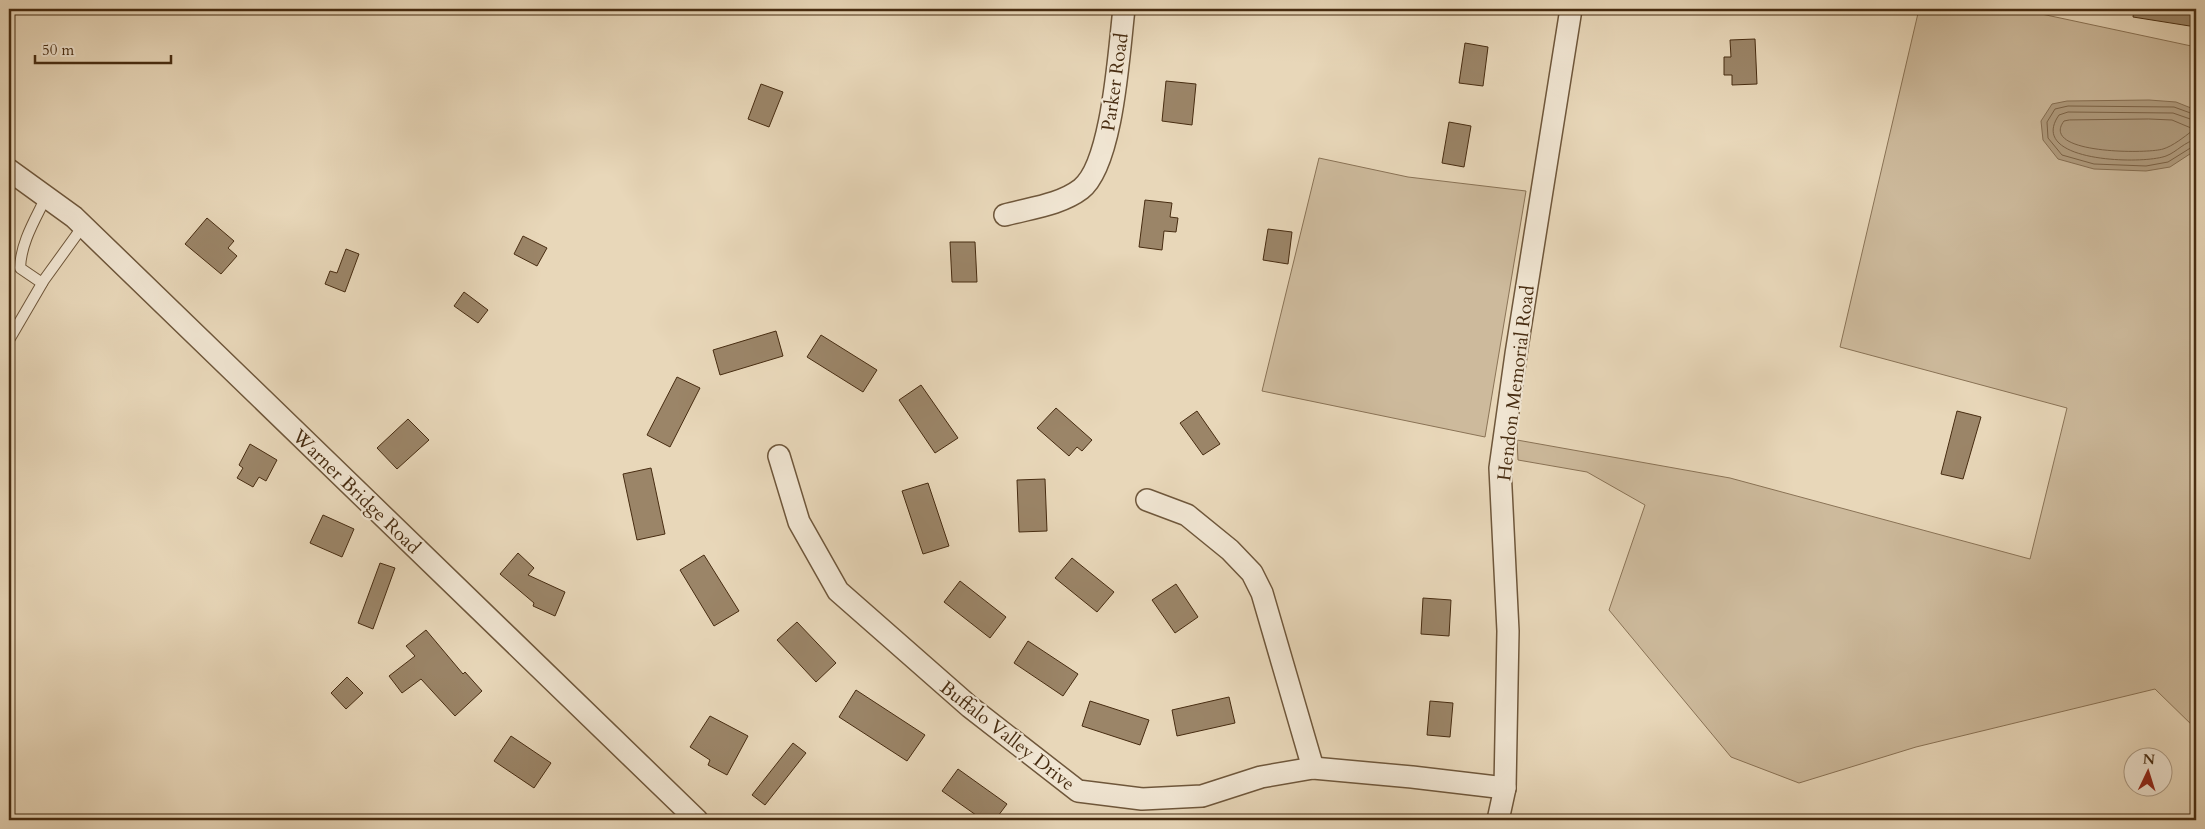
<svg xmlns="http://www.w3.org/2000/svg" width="2205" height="829" font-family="Cardo,serif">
<rect width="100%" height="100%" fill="#e8d7b9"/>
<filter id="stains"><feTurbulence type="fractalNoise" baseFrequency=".004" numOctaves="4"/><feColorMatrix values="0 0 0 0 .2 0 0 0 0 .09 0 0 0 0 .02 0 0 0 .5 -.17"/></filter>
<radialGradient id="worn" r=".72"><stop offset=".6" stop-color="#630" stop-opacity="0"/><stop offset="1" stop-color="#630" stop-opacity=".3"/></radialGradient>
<g fill="#cdba9c" stroke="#8a7356">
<path d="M 1919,9 L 2018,9 L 2196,47 L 2196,729 L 2155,689 L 1916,747 L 1799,783 L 1731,757 L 1609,610 L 1645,505 L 1587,472 L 1518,460 L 1517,440 L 1730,478 L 2030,559 L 2067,408 L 1840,347 Z"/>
<path d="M 1319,158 L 1408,177 L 1526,191 L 1485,437 L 1262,391 Z"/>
</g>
<path fill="#b19d80" stroke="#877054" d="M 2149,100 L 2176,102 L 2196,110 L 2196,150 L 2170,167 L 2146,171 L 2094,169 L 2058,159 L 2043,140 L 2041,121 L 2052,104 L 2067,101 Z"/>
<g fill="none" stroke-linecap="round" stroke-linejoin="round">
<g stroke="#7c6448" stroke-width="1">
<path d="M 2196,115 L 2174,107 L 2068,106 L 2055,109 L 2047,122 L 2048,138 L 2062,155 L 2094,164 L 2146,166 L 2168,162 L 2192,147 L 2196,146"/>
<path d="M 2149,119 L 2172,120 L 2191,128 L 2192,131 C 2184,137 2173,146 2163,149 C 2147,154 2039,154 2064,121 L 2069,120 Z"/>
<path d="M 2196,121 L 2173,113 L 2068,112 L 2059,115 C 2026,162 2142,165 2166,156 C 2177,152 2185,141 2196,140"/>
</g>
</g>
<g fill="#9b8568" stroke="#472c11">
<path d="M 2134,9 L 2196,9 L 2196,27 L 2133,17 Z"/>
<path d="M 1755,39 L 1757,84 L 1732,85 L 1732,75 L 1724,75 L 1724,57 L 1731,57 L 1730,40 Z"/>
<path d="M 1465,43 L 1488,47 L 1483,86 L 1459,83 Z"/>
<path d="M 1166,81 L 1196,84 L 1192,125 L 1162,121 Z"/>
<path d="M 761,84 L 783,92 L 769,127 L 748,119 Z"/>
<path d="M 1449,122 L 1471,126 L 1464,167 L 1442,163 Z"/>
<path d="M 1145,200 L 1172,203 L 1170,217 L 1178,218 L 1176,232 L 1164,231 L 1162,250 L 1139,247 Z"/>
<path d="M 207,218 L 234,241 L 228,248 L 237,256 L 221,274 L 185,244 Z"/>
<path d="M 1268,229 L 1292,232 L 1288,264 L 1263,260 Z"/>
<path d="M 523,236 L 547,248 L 537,266 L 514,254 Z"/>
<path d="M 950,242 L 975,242 L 977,282 L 952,282 Z"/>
<path d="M 346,249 L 359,254 L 345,292 L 325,284 L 330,271 L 337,273 Z"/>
<path d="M 464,292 L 488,310 L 478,323 L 454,306 Z"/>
<path d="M 776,331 L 783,356 L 720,375 L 713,350 Z"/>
<path d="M 821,335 L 877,370 L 863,392 L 807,357 Z"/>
<path d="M 677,377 L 700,388 L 670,447 L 647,435 Z"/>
<path d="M 921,385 L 958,438 L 935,453 L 899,400 Z"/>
<path d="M 1056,408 L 1092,440 L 1082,451 L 1077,447 L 1069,456 L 1037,428 Z"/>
<path d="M 1197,411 L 1220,444 L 1203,455 L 1180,423 Z"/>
<path d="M 1957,411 L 1981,417 L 1963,479 L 1941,474 Z"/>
<path d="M 408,419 L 429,440 L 397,469 L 377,448 Z"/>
<path d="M 250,444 L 277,460 L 266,481 L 259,477 L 253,487 L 237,478 L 243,468 L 239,465 Z"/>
<path d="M 651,468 L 665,534 L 637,540 L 623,474 Z"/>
<path d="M 1045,479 L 1047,531 L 1019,532 L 1017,480 Z"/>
<path d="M 928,483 L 949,546 L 923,554 L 902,491 Z"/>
<path d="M 323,515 L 354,529 L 342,557 L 310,543 Z"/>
<path d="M 518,553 L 534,568 L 528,575 L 565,592 L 555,616 L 533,606 L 534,603 L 500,574 Z"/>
<path d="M 704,555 L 739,611 L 714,626 L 680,570 Z"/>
<path d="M 1072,558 L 1114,592 L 1097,612 L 1055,578 Z"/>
<path d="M 380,563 L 395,568 L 373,629 L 358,623 Z"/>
<path d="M 960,581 L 1006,617 L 990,638 L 944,602 Z"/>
<path d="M 1176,584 L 1198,617 L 1175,633 L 1152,600 Z"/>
<path d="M 1423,598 L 1451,600 L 1449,636 L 1421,634 Z"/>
<path d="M 797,622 L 836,663 L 816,682 L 777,640 Z"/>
<path d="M 426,630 L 463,674 L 465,672 L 482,691 L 455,716 L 421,679 L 402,693 L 389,676 L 415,656 L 406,646 Z"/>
<path d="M 1028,641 L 1078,674 L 1063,696 L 1014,663 Z"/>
<path d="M 347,677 L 363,693 L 346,709 L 331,693 Z"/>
<path d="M 856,690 L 925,735 L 907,761 L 839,717 Z"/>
<path d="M 1229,697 L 1235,723 L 1177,736 L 1172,710 Z"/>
<path d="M 1090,701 L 1149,720 L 1140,745 L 1082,726 Z"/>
<path d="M 1430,701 L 1453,703 L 1450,737 L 1427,735 Z"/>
<path d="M 710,716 L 748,736 L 727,775 L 708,765 L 710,760 L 690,747 Z"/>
<path d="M 511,736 L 551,763 L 534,788 L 494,761 Z"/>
<path d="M 793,743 L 806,753 L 765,805 L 752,795 Z"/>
<path d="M 958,769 L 1007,804 L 995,820 L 983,820 L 942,791 Z"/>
</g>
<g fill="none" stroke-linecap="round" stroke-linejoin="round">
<g stroke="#6f573b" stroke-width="12">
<g id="service">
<path d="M 42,283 L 20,268 C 21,242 35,220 46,197"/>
<path d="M 9,340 L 44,280 L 83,226"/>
</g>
</g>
<g stroke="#6f573b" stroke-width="24">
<g id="minor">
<path d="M 9,170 L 74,217 L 697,820"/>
<path d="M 1005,215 C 1030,208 1060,205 1081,189 C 1113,164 1119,49 1124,9"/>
<path d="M 779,456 L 799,522 L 838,591 L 970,707 L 1078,791 L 1142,799 L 1202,796 L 1261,777 L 1313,768 L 1412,777 L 1505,788"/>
<path d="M 1147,500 L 1187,515 L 1230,550 L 1252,573 L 1262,593 L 1313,768"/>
<path d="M 1498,820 L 1505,788 L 1508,631 L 1500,468 L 1516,354 L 1571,9"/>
</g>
</g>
<use href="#service" stroke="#f0e5d2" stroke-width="10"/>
<use href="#minor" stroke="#f0e5d2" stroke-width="21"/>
</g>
<g text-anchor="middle" stroke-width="4.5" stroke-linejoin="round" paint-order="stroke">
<g font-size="19" fill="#472c11" stroke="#f0e5d2">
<text transform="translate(1114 82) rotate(-82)" y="7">Parker Road</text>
<text transform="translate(1515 383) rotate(-83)" y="7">Hendon Memorial Road</text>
<text transform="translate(357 491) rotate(44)" y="7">Warner Bridge Road</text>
<text transform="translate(1008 735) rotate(38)" y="7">Buffalo Valley Drive</text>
</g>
</g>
<rect width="2205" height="829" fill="none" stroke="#e8d7b9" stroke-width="30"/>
<rect x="10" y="10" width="2185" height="809" fill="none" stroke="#472c11" stroke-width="2.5"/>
<rect x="15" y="15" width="2175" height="799" fill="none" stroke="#472c11"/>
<g transform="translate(2148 772) rotate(4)"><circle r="24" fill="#f0e5d2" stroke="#ac9b85"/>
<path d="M0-4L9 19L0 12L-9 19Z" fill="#8f2418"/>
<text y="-8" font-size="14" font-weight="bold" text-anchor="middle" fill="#472c11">N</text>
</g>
<path d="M35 55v8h136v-8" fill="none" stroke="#472c11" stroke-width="2.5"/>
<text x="42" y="55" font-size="15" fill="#472c11" stroke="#f0e5d2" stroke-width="4" paint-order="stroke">50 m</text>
<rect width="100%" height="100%" filter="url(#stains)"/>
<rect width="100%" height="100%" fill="url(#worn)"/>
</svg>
